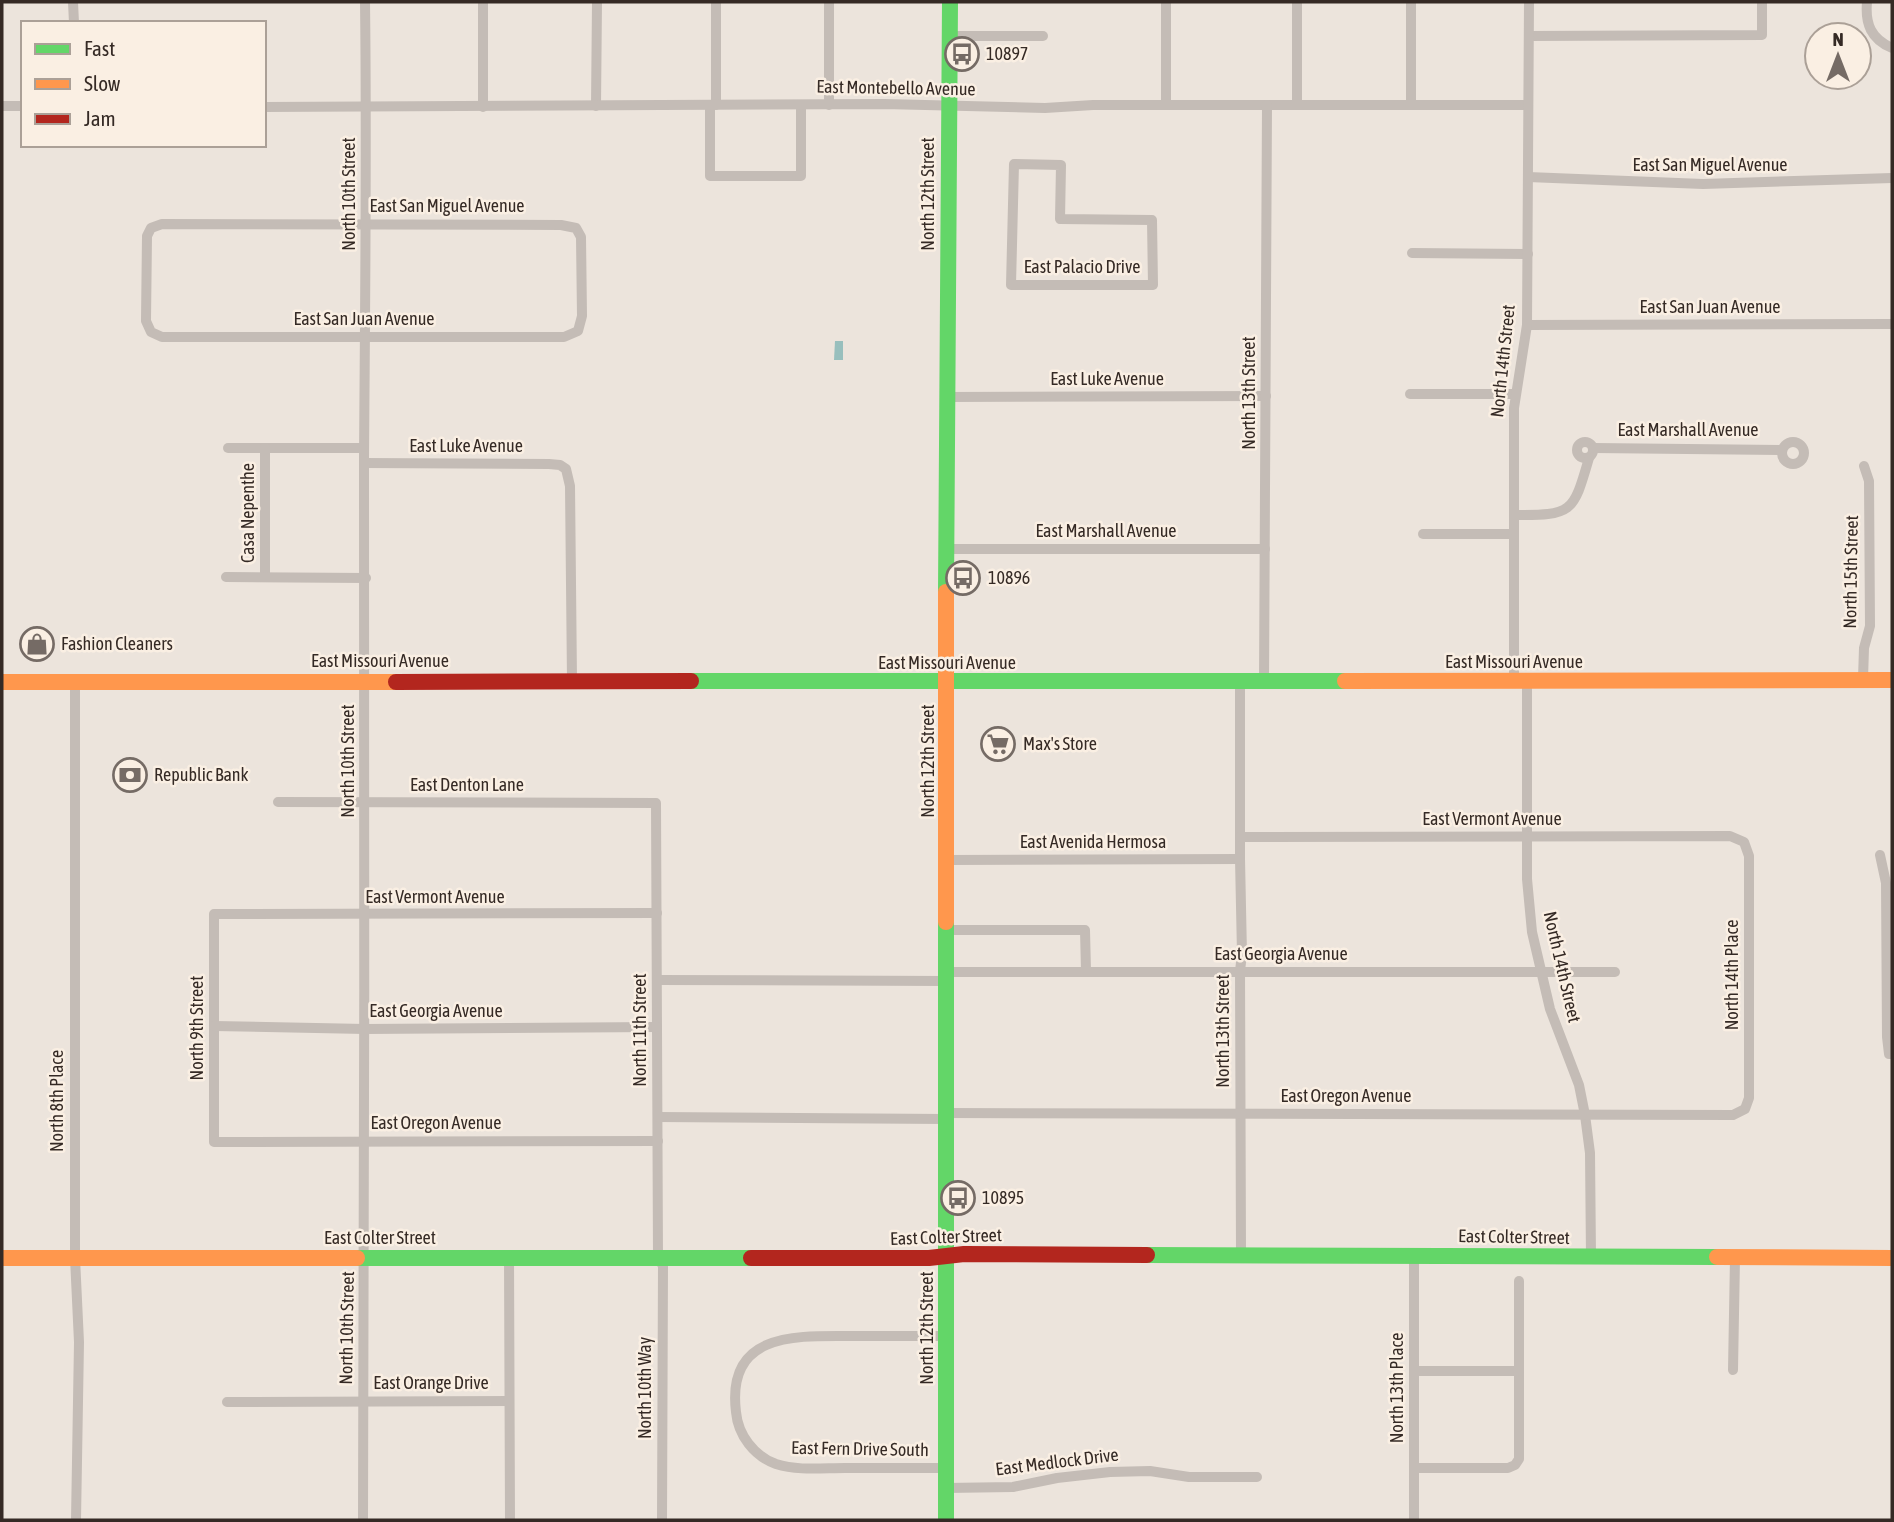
<svg xmlns="http://www.w3.org/2000/svg" width="1894" height="1522" font-family="'Asap Condensed',sans-serif">
<rect width="100%" height="100%" fill="#ece4dc"/>
<path fill="#98bfbd" d="M 835,341 L 843,341 L 843,360 L 834,360 Z"/>
<g fill="none" stroke-linecap="round" stroke-linejoin="round">
<g stroke="#c4bcb6" stroke-width="10">
<path d="M 73,2 L 74,23"/>
<path d="M 1867,2 C 1865,24 1871,39 1892,48"/>
<path d="M 950,36 L 1043,36"/>
<path d="M 1529,36 L 1762,35 L 1762,2"/>
<path d="M 710,105 L 710,176 L 801,176 L 801,105"/>
<path d="M 716,105 L 716,2"/>
<path d="M 829,105 L 829,2"/>
<path d="M 1166,105 L 1166,2"/>
<path d="M 1297,105 L 1297,2"/>
<path d="M 1411,105 L 1411,2"/>
<path d="M 2,106 L 23,106"/>
<path d="M 596,106 L 597,2"/>
<path d="M 264,107 L 884,104 L 1045,108 L 1093,105 L 1528,105"/>
<path d="M 483,107 L 483,2"/>
<path d="M 1014,164 L 1061,165 L 1060,219 L 1152,220 L 1153,285 L 1011,285 Z"/>
<path d="M 1528,177 L 1703,184 L 1892,178"/>
<path d="M 162,224 L 561,225 L 576,228 L 581,237 L 582,316 L 578,331 L 564,337 L 162,337 L 151,332 L 146,321 L 147,236 L 151,228 Z"/>
<path d="M 1412,253 L 1528,254"/>
<path d="M 1527,325 L 1892,324"/>
<path d="M 1410,394 L 1515,394"/>
<path d="M 947,397 L 1266,396"/>
<circle cx="1585" cy="450" r="8"/>
<circle cx="1793" cy="453" r="11"/>
<path d="M 228,448 L 364,448"/>
<path d="M 265,448 L 265,577"/>
<path d="M 1594,448 L 1782,450"/>
<path d="M 364,463 L 549,464 L 560,465 L 566,469 L 570,486 L 572,680"/>
<path d="M 1514,515 C 1572,515 1573,514 1589,458"/>
<path d="M 1423,534 L 1514,534"/>
<path d="M 947,549 L 1265,549"/>
<path d="M 226,577 L 366,578"/>
<path d="M 1863,679 L 1864,648 L 1870,626 L 1869,481 L 1864,466"/>
<path d="M 1240,681 L 1240,859 L 1242,954 L 1240,971 L 1241,1254"/>
<path d="M 1514,681 L 1514,408 L 1527,325 L 1529,2"/>
<path d="M 1527,681 L 1527,879 L 1532,932 L 1550,1009 L 1579,1085 L 1585,1115 L 1590,1153 L 1591,1257"/>
<path d="M 75,682 L 75,1258 L 79,1342 L 76,1520"/>
<path d="M 1264,682 L 1267,105"/>
<path d="M 278,802 L 656,803 L 658,1257 L 663,1266 L 662,1520"/>
<path d="M 1880,855 L 1886,883 L 1887,1037 L 1889,1054 L 1892,1054"/>
<path d="M 947,860 L 1240,859"/>
<path d="M 657,913 L 214,914 L 214,1142 L 658,1141"/>
<path d="M 946,930 L 1085,930 L 1086,971"/>
<path d="M 946,972 L 1615,972"/>
<path d="M 657,980 L 946,981"/>
<path d="M 214,1026 L 365,1029 L 657,1027"/>
<path d="M 946,1113 L 1733,1115 L 1745,1109 L 1749,1098 L 1749,856 L 1744,842 L 1730,836 L 1240,837"/>
<path d="M 658,1117 L 946,1119"/>
<path d="M 509,1257 L 510,1520"/>
<path d="M 1733,1370 L 1735,1258"/>
<path d="M 1414,1371 L 1519,1371 L 1519,1459 L 1515,1465 L 1508,1468 L 1414,1468"/>
<path d="M 1519,1371 L 1519,1281"/>
<path d="M 227,1402 L 509,1401"/>
<path d="M 946,1468 C 912,1468 879,1468 845,1468 C 822,1468 798,1471 776,1464 C 754,1456 738,1435 736,1412 C 726,1330 799,1336 856,1336 C 886,1336 917,1336 947,1336"/>
<path d="M 946,1488 L 1013,1487 L 1057,1478 L 1110,1472 L 1150,1471 L 1189,1477 L 1257,1477"/>
<path d="M 363,1520 C 366,1167 363,813 364,460 C 365,307 367,154 365,2"/>
<path d="M 1414,1520 L 1414,1255"/>
</g>
<g stroke="#63d668" stroke-width="16">
<path d="M 946,592 L 950,2"/>
<path d="M 691,681 L 1345,681"/>
<path d="M 946,922 L 946,1520"/>
<path d="M 1147,1255 L 1717,1257"/>
<path d="M 357,1258 L 751,1258"/>
</g>
<g stroke="#ff974d" stroke-width="16">
<path d="M 946,592 L 946,922"/>
<path d="M 1345,681 L 1892,680"/>
<path d="M 2,682 L 396,682"/>
<path d="M 1717,1257 L 1892,1258"/>
<path d="M 2,1258 L 357,1258"/>
</g>
<g stroke="#b3261e" stroke-width="16">
<path d="M 396,682 L 691,681"/>
<path d="M 751,1258 L 929,1258 L 964,1254 L 1147,1255"/>
</g>
</g>
<defs>
<g id="bus-ring" transform="scale(1.75)"><circle r="9.5" fill="#faefe3" stroke="#756b65" stroke-width="1.5"/><path d="M-5-6H5V4H4V6H2V4H-2V6H-4V4H-5ZM-3.5-4V0h7V-4ZM-3.5 1.2v1.5H-2V1.2ZM2 1.2v1.5H3.5V1.2Z" fill="#756b65"/></g>
<g id="shop-ring" transform="scale(1.75)"><circle r="9.5" fill="#faefe3" stroke="#756b65" stroke-width="1.5"/><path d="M-5-2.5h2.3a2.7 3.5 0 0 1 5.4 0H5L5.5 6h-11ZM-1.5-2.5h3a1.5 2.3 0 0 0-3 0Z" fill="#756b65"/></g>
<g id="supermarket-ring" transform="scale(1.75)"><circle r="9.5" fill="#faefe3" stroke="#756b65" stroke-width="1.5"/><path d="M-6-5.5h2.5l.6 2H6L4.5 2H-2.5L-4.4-4H-6ZM-1.5 3.2a1.3 1.3 0 1 0 .1 0ZM3 3.2a1.3 1.3 0 1 0 .1 0Z" fill="#756b65"/></g>
<g id="bank-ring" transform="scale(1.75)"><circle r="9.5" fill="#faefe3" stroke="#756b65" stroke-width="1.5"/><path d="M-6-4H6V4H-6ZM0-2.3a2.3 2.3 0 1 0 0 4.6a2.3 2.3 0 1 0 0-4.6Z" fill="#756b65"/></g>
</defs>
<g fill-rule="evenodd">
<use href="#bus-ring" x="962" y="54"/>
<use href="#bus-ring" x="963" y="578"/>
<use href="#shop-ring" x="37" y="644"/>
<use href="#supermarket-ring" x="998" y="744"/>
<use href="#bank-ring" x="130" y="775"/>
<use href="#bus-ring" x="958" y="1198"/>
</g>
<g text-anchor="middle" stroke-width="5" stroke-linejoin="round" paint-order="stroke">
<g font-size="18" fill="#352a25" stroke="#faefe3" text-anchor="start">
<text x="986" y="60">10897</text>
<text x="988" y="584">10896</text>
<text x="61" y="650">Fashion Cleaners</text>
<text x="1023" y="750">Max's Store</text>
<text x="154" y="781">Republic Bank</text>
<text x="982" y="1204">10895</text>
</g>
<g font-size="18" fill="#352a25" stroke="#faefe3">
<text transform="translate(896 88) rotate(1)" y="6">East Montebello Avenue</text>
<text x="1710" y="171">East San Miguel Avenue</text>
<text transform="translate(349 194) rotate(-90)" y="6">North 10th Street</text>
<text transform="translate(928 194) rotate(-90)" y="6">North 12th Street</text>
<text x="447" y="212">East San Miguel Avenue</text>
<text x="1082" y="273">East Palacio Drive</text>
<text x="1710" y="313">East San Juan Avenue</text>
<text x="364" y="325">East San Juan Avenue</text>
<text transform="translate(1503 361) rotate(-84)" y="6">North 14th Street</text>
<text x="1107" y="385">East Luke Avenue</text>
<text transform="translate(1249 393) rotate(-90)" y="6">North 13th Street</text>
<text x="1688" y="436">East Marshall Avenue</text>
<text x="466" y="452">East Luke Avenue</text>
<text transform="translate(248 513) rotate(-90)" y="6">Casa Nepenthe</text>
<text x="1106" y="537">East Marshall Avenue</text>
<text transform="translate(1851 572) rotate(-89)" y="6">North 15th Street</text>
<text x="380" y="667">East Missouri Avenue</text>
<text x="1514" y="668">East Missouri Avenue</text>
<text x="947" y="669">East Missouri Avenue</text>
<text transform="translate(348 761) rotate(-90)" y="6">North 10th Street</text>
<text transform="translate(928 761) rotate(-90)" y="6">North 12th Street</text>
<text x="467" y="791">East Denton Lane</text>
<text x="1492" y="825">East Vermont Avenue</text>
<text x="1093" y="848">East Avenida Hermosa</text>
<text x="435" y="903">East Vermont Avenue</text>
<text x="1281" y="960">East Georgia Avenue</text>
<text transform="translate(1562 967) rotate(77)" y="6">North 14th Street</text>
<text transform="translate(1732 975) rotate(-90)" y="6">North 14th Place</text>
<text x="436" y="1017">East Georgia Avenue</text>
<text transform="translate(197 1028) rotate(-90)" y="6">North 9th Street</text>
<text transform="translate(640 1030) rotate(-90)" y="6">North 11th Street</text>
<text transform="translate(1223 1031) rotate(-90)" y="6">North 13th Street</text>
<text x="1346" y="1102">East Oregon Avenue</text>
<text transform="translate(57 1101) rotate(-90)" y="6">North 8th Place</text>
<text x="436" y="1129">East Oregon Avenue</text>
<text transform="translate(946 1237) rotate(-2)" y="6">East Colter Street</text>
<text transform="translate(1514 1237) rotate(1)" y="6">East Colter Street</text>
<text x="380" y="1244">East Colter Street</text>
<text transform="translate(347 1328) rotate(-89)" y="6">North 10th Street</text>
<text transform="translate(927 1328) rotate(-90)" y="6">North 12th Street</text>
<text x="431" y="1389">East Orange Drive</text>
<text transform="translate(645 1388) rotate(-90)" y="6">North 10th Way</text>
<text transform="translate(1397 1388) rotate(-90)" y="6">North 13th Place</text>
<text transform="translate(860 1449) rotate(1)" y="6">East Fern Drive South</text>
<text transform="translate(1057 1462) rotate(-7)" y="6">East Medlock Drive</text>
</g>
</g>
<rect width="1894" height="1522" fill="none" stroke="#352a25" stroke-width="7"/>
<rect x="21" y="21" width="245" height="126" fill="#faefe3" stroke="#aba097" stroke-width="2"/>
<rect x="35" y="44" width="35" height="10" fill="#63d668" stroke="#aba097" stroke-width="2"/>
<text x="84" y="56" font-size="21" fill="#352a25">Fast</text>
<rect x="35" y="79" width="35" height="10" fill="#ff974d" stroke="#aba097" stroke-width="2"/>
<text x="84" y="91" font-size="21" fill="#352a25">Slow</text>
<rect x="35" y="114" width="35" height="10" fill="#b3261e" stroke="#aba097" stroke-width="2"/>
<text x="84" y="126" font-size="21" fill="#352a25">Jam</text>
<g transform="translate(1838 56)"><circle r="33" fill="#faefe3" stroke="#aba097" stroke-width="2"/>
<path d="M0-5L12 26L0 18L-12 26Z" fill="#756b65"/>
<text y="-10" font-size="19" font-weight="bold" text-anchor="middle" fill="#352a25">N</text>
</g>
</svg>
